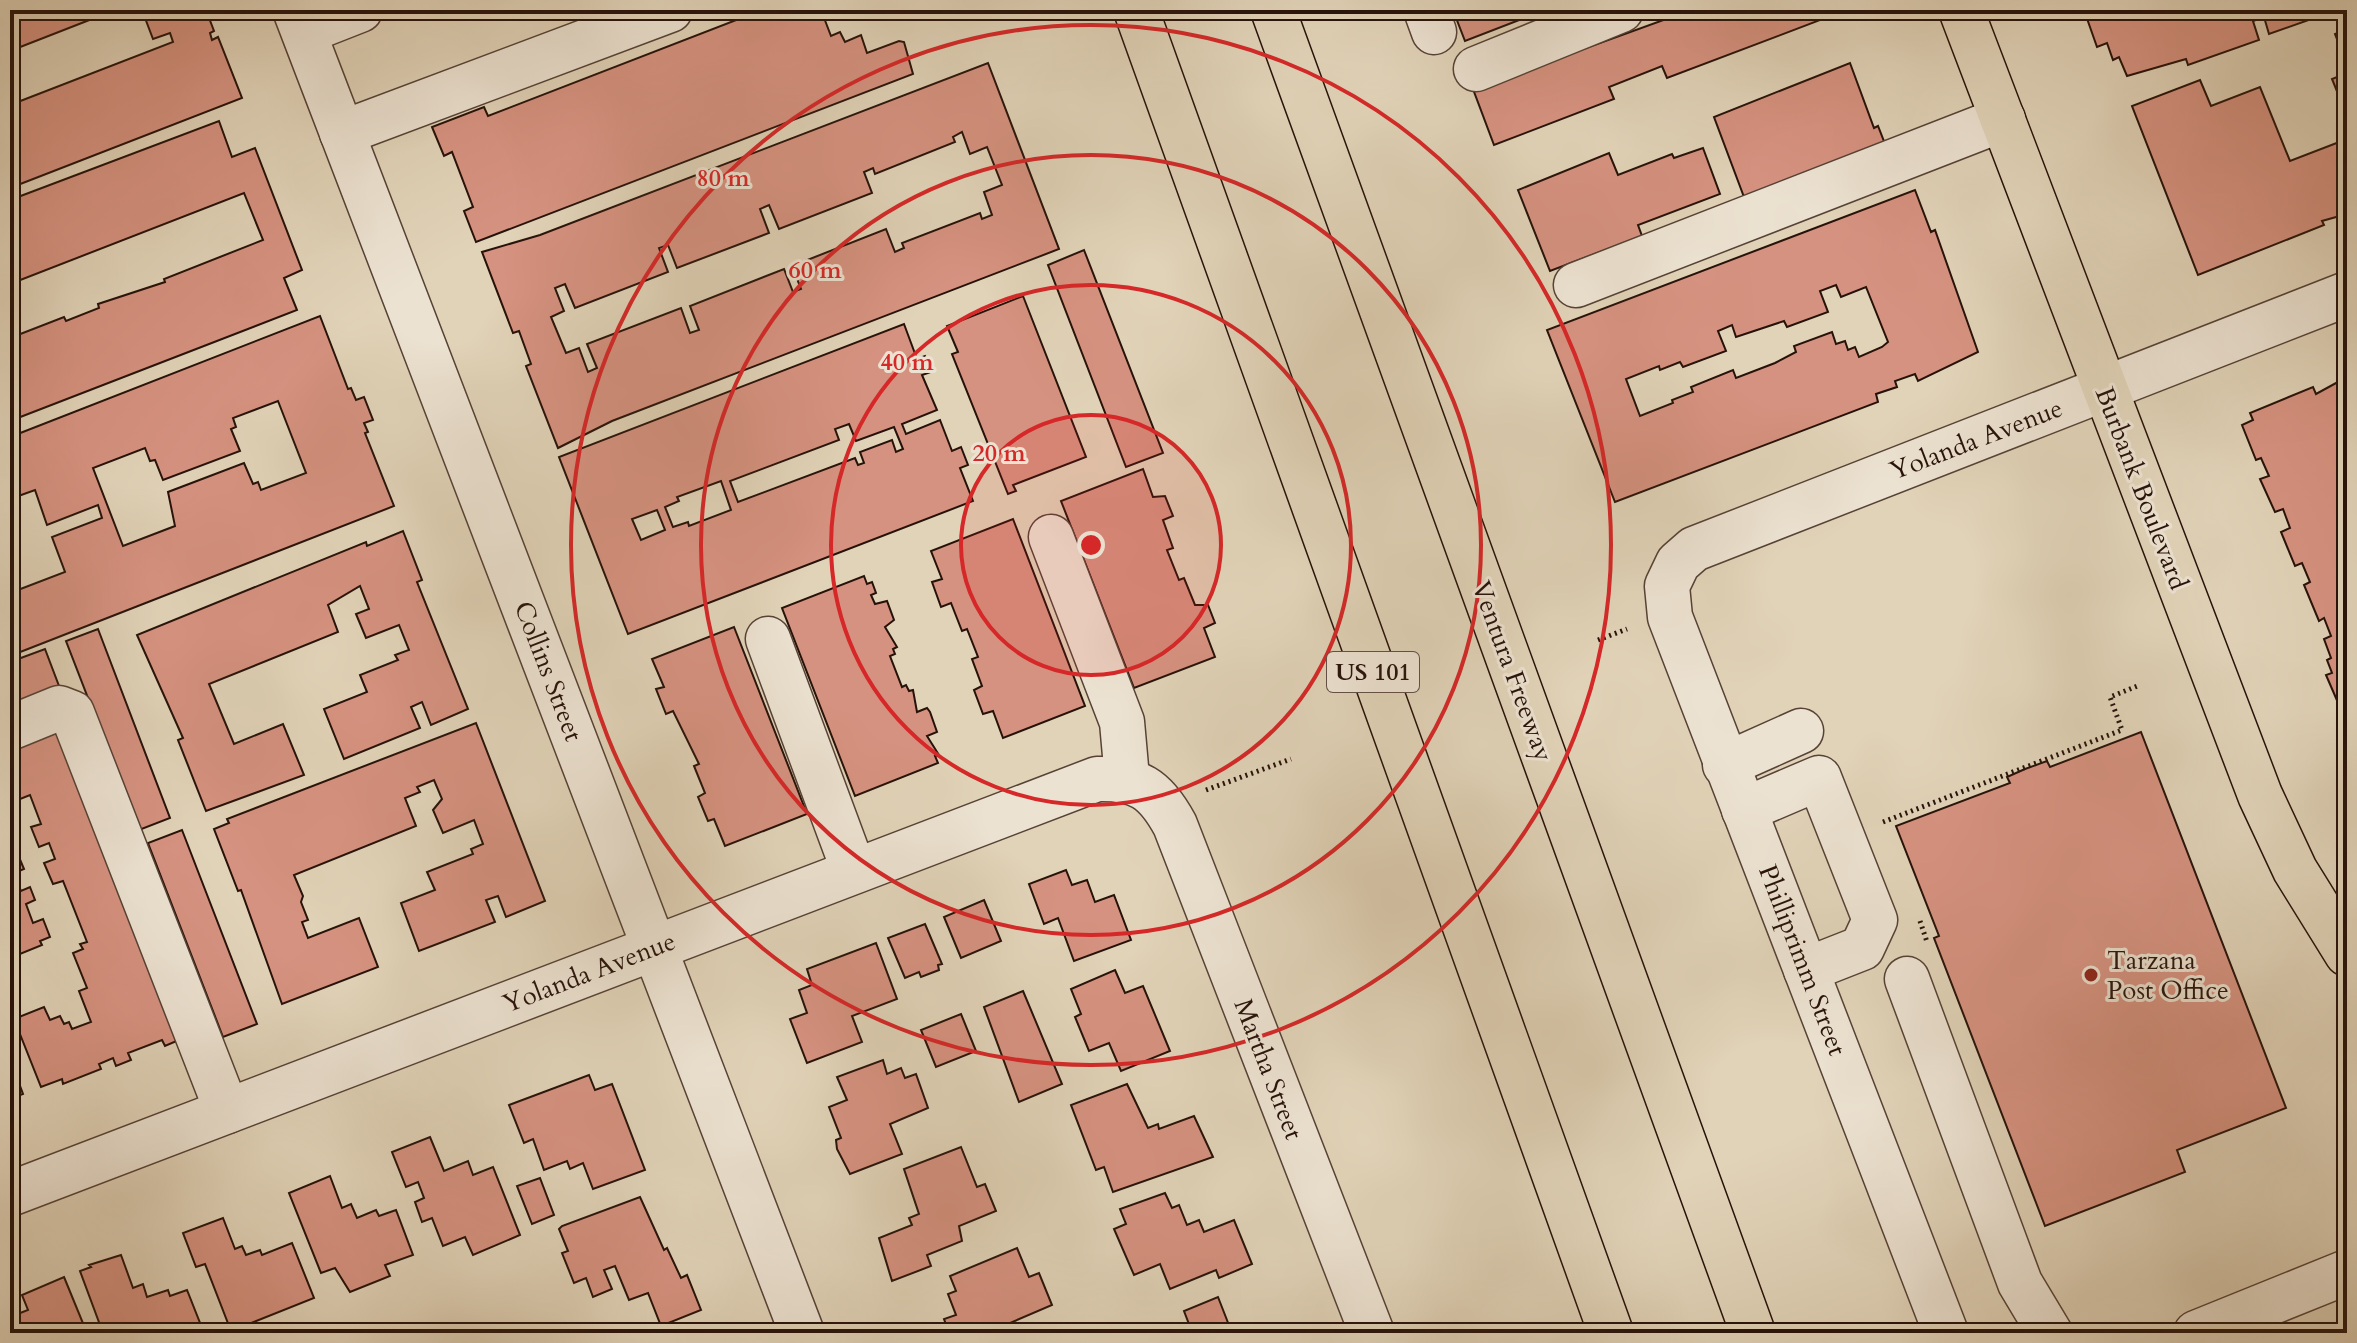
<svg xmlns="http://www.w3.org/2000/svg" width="2357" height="1343" font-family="Cardo,serif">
<rect width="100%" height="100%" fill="#e1d3b8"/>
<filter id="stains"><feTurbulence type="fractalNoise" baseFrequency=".0025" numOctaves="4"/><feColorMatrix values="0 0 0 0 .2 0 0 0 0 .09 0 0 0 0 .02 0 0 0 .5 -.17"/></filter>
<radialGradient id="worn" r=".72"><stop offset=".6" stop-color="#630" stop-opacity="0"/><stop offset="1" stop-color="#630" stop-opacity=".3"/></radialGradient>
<g fill="#d69280" stroke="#27120a" stroke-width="2" fill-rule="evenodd">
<path d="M 10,10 L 115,10 L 10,51 Z"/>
<path d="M 142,10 L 206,10 L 214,31 L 210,33 L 212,40 L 218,37 L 242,98 L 10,188 L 10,105 L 173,42 L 170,33 L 153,39 Z"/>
<path d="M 762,10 L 821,10 L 831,36 L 840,32 L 845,42 L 861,35 L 867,53 L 899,41 L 904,42 L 913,74 L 476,242 L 464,211 L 473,207 L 452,152 L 444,156 L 432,127 L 484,107 L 488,116 Z"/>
<path d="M 1453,10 L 1545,10 L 1465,41 Z"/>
<path d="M 1691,10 L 1835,10 L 1836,14 L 1667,78 L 1662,66 L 1609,87 L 1614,99 L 1494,145 L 1473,89 Z"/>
<path d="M 2084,10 L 2337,10 L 2269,34 L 2264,17 L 2253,21 L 2259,40 L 2188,65 L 2186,59 L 2127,76 L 2119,57 L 2113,60 L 2107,43 L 2097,47 Z"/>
<path d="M 2347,29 L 2347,65 L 2335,34 Z"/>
<path d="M 988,63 L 1059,249 L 612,421 L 558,448 L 526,366 L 531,364 L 519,331 L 513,333 L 482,252 L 540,235 ZM 962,132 L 970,154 L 987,147 L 1002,185 L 984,192 L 992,215 L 982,219 L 980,213 L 902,243 L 904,248 L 895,252 L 886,229 L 792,266 L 801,289 L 793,292 L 784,269 L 690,306 L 699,330 L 690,333 L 681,308 L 587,344 L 597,368 L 588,372 L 579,348 L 566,353 L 551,317 L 564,311 L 555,288 L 565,284 L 575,308 L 668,272 L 659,248 L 668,245 L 677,268 L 769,233 L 760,209 L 769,205 L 779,229 L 872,193 L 864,172 L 873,168 L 875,174 L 955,142 L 953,137 Z"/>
<path d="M 1850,63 L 1874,128 L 1878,126 L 1885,144 L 1744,197 L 1714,117 Z"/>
<path d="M 2347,73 L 2347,116 L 2332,79 Z"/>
<path d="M 2200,80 L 2211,106 L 2260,87 L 2290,161 L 2347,139 L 2347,214 L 2322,221 L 2324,225 L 2198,275 L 2132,106 Z"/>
<path d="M 219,121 L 232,157 L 255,148 L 302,270 L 284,278 L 297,310 L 10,421 L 10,338 L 64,317 L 66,321 L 99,308 L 98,304 L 165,282 L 164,279 L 263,240 L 244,193 L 10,284 L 10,200 Z"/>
<path d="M 1703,148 L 1720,194 L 1638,225 L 1642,236 L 1550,271 L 1518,190 L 1609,153 L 1618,175 L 1672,154 L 1674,158 Z"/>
<path d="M 1915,190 L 1931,232 L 1935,230 L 1978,352 L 1918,381 L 1915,374 L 1895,381 L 1897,387 L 1876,394 L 1878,402 L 1615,502 L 1547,330 ZM 1836,285 L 1841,297 L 1866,287 L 1888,342 L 1882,347 L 1859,357 L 1855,347 L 1848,350 L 1845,341 L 1836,344 L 1832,332 L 1794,346 L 1796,352 L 1775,363 L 1736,378 L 1733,370 L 1691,387 L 1693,392 L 1672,400 L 1673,403 L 1640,416 L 1626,379 L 1659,366 L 1660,370 L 1680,362 L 1683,367 L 1726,351 L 1718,331 L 1732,325 L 1736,337 L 1784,321 L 1787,327 L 1828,312 L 1820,291 Z"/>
<path d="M 1084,250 L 1163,453 L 1126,467 L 1048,265 Z"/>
<path d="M 1023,296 L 1086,457 L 1013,485 L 1016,491 L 1008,494 L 952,354 L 958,352 L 947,326 Z"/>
<path d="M 320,316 L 348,389 L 351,388 L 356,400 L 364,397 L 373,420 L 364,423 L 368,432 L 365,433 L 394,506 L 10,656 L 10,593 L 65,572 L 52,537 L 102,518 L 98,505 L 47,525 L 35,490 L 10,499 L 10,437 ZM 278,401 L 306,473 L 261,490 L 258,482 L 253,484 L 244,463 L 168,492 L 175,526 L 123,546 L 93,468 L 145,448 L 150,461 L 155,460 L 163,480 L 240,451 L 231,429 L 236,427 L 233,418 Z"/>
<path d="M 904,324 L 917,359 L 925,356 L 931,372 L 922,375 L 937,410 L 902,424 L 906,434 L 940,420 L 952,451 L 961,447 L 968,465 L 960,468 L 973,501 L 628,634 L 559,457 ZM 849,424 L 856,441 L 894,427 L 903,449 L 896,452 L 892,440 L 860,452 L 864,463 L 858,465 L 855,458 L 738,502 L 730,481 L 839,440 L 835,429 ZM 721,481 L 731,510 L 689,526 L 688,522 L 673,527 L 665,507 L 679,501 L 677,497 ZM 657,510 L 665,530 L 641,540 L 632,519 Z"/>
<path d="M 2347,377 L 2347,712 L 2343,704 L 2339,705 L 2326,675 L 2332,673 L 2327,660 L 2331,658 L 2324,639 L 2331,636 L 2324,618 L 2319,621 L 2304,585 L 2310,582 L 2302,563 L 2295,566 L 2281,532 L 2290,528 L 2283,509 L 2275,512 L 2260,479 L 2269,476 L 2261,458 L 2256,460 L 2242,425 L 2253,420 L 2250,413 L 2313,387 L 2316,394 Z"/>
<path d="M 1143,469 L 1153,497 L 1165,496 L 1173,516 L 1163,520 L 1173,548 L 1167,550 L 1179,580 L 1184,578 L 1195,605 L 1208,605 L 1215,623 L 1204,628 L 1215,657 L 1134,688 L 1061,501 Z"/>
<path d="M 1013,519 L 1085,706 L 1003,738 L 993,711 L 983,714 L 974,690 L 982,686 L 972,659 L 978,657 L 967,629 L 962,631 L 951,603 L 941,607 L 932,582 L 942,579 L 931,551 Z"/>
<path d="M 403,531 L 422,580 L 417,582 L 468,709 L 431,725 L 422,702 L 411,707 L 420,728 L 344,759 L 324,709 L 367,692 L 360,675 L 398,660 L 395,655 L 409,650 L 399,625 L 366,638 L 356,614 L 369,609 L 360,586 L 328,605 L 338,632 L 209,684 L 234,744 L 283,724 L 304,775 L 206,811 L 178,740 L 183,738 L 137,635 L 366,542 L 367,546 Z"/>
<path d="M 864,576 L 867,584 L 872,582 L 876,593 L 871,595 L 875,604 L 887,601 L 894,620 L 885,627 L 897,647 L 893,649 L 895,654 L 890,656 L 902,687 L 906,685 L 909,691 L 913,690 L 917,712 L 927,708 L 930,712 L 937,732 L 927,736 L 939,755 L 935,756 L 938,763 L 855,796 L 782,608 Z"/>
<path d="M 734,627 L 807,814 L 725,846 L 714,819 L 708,821 L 698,797 L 705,793 L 694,766 L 699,764 L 673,711 L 666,714 L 656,689 L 664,687 L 652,659 Z"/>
<path d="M 98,629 L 170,818 L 139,830 L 66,641 Z"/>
<path d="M 45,649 L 59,686 L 10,706 L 10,662 Z"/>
<path d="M 62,720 L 179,1040 L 165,1046 L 162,1040 L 128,1053 L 131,1060 L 116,1066 L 113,1058 L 99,1064 L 101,1069 L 63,1084 L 62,1079 L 41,1087 L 14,1019 L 44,1007 L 50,1020 L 60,1016 L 64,1024 L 69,1022 L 72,1029 L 91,1022 L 79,991 L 87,988 L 73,953 L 83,949 L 80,944 L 87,942 L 63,881 L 53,884 L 44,863 L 55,859 L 49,843 L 39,847 L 31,827 L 41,824 L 30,795 L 10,803 L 10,740 Z"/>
<path d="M 476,723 L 545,901 L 506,917 L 498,896 L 486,900 L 495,922 L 419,951 L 401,903 L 435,890 L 427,872 L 473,854 L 471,849 L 483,844 L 474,820 L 443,833 L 433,810 L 442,799 L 434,780 L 417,787 L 420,792 L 405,798 L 416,826 L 294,875 L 303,896 L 301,902 L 308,920 L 302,922 L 308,938 L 359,918 L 378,967 L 282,1004 L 241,890 L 238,891 L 214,829 L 229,823 L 227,819 Z"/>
<path d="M 2141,732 L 2286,1108 L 2177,1150 L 2185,1172 L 2045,1226 L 1934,938 L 1939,936 L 1896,826 L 2010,783 L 2007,777 L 2025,769 L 2047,761 L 2050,767 Z"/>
<path d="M 182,830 L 257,1024 L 223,1037 L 148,843 Z"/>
<path d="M 16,850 L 24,869 L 14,873 L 21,891 L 30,887 L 35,900 L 26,904 L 33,923 L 43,919 L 50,937 L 40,941 L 42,945 L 20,954 L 18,949 L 10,952 L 10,853 Z"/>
<path d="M 1066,870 L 1072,885 L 1087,880 L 1095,902 L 1114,895 L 1131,940 L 1074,961 L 1058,918 L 1044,924 L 1029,884 Z"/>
<path d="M 984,900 L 1001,941 L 961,958 L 944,917 Z"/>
<path d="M 925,924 L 942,964 L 938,965 L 939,970 L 921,977 L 919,972 L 905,978 L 888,938 Z"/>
<path d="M 876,943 L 897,999 L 852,1016 L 862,1042 L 807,1063 L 790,1019 L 807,1013 L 799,990 L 812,985 L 807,969 Z"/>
<path d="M 1115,970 L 1125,993 L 1143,986 L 1170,1051 L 1121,1071 L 1109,1043 L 1089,1051 L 1075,1017 L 1081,1014 L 1071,989 Z"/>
<path d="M 1023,991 L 1062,1084 L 1019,1102 L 984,1007 Z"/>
<path d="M 961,1014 L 976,1051 L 936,1067 L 921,1030 Z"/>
<path d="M 10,1059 L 23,1094 L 10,1099 Z"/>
<path d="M 883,1060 L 887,1074 L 901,1068 L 905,1078 L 916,1074 L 928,1108 L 890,1124 L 902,1154 L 850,1174 L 837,1149 L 836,1140 L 841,1138 L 829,1107 L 847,1100 L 837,1077 Z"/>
<path d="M 589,1075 L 595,1090 L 612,1084 L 645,1170 L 593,1189 L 583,1163 L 570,1169 L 567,1161 L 544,1170 L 533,1139 L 524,1143 L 509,1105 Z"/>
<path d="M 1127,1084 L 1148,1128 L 1158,1124 L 1159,1129 L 1194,1116 L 1213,1157 L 1113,1192 L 1104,1167 L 1096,1170 L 1071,1105 Z"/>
<path d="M 430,1137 L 444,1171 L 468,1161 L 473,1175 L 493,1167 L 520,1235 L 473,1255 L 465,1237 L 443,1246 L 432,1218 L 422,1222 L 415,1202 L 424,1198 L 418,1182 L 406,1187 L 392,1152 Z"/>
<path d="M 961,1147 L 977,1187 L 985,1184 L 996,1211 L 959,1226 L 962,1241 L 927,1255 L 931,1266 L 892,1281 L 879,1238 L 912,1225 L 909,1218 L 919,1214 L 904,1169 Z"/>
<path d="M 330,1176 L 342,1208 L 351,1204 L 357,1218 L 376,1210 L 379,1216 L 396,1210 L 413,1255 L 385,1265 L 390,1276 L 350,1292 L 335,1268 L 321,1273 L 289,1193 Z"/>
<path d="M 540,1178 L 554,1215 L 532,1224 L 517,1186 Z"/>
<path d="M 1165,1193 L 1172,1208 L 1179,1205 L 1187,1225 L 1199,1220 L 1204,1232 L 1234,1220 L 1252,1264 L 1219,1278 L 1216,1270 L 1170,1289 L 1160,1264 L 1134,1275 L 1114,1229 L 1126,1224 L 1120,1209 Z"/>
<path d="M 640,1197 L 664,1250 L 667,1248 L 681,1278 L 687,1275 L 701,1310 L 661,1326 L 648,1293 L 629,1300 L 615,1266 L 604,1270 L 612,1289 L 593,1297 L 586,1278 L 574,1283 L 562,1253 L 568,1251 L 559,1229 L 562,1226 Z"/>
<path d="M 223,1218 L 235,1249 L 242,1246 L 246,1255 L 260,1250 L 262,1255 L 292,1243 L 314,1298 L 231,1331 L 205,1264 L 196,1267 L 183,1233 Z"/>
<path d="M 1017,1248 L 1029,1277 L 1039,1273 L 1052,1305 L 1003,1326 L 1006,1333 L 941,1333 L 948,1330 L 944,1319 L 956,1315 L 948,1294 L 956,1291 L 950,1276 Z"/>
<path d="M 121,1255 L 133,1288 L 143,1284 L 147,1297 L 168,1290 L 170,1296 L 187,1290 L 204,1333 L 103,1333 L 80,1271 L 91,1267 L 89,1265 Z"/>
<path d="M 64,1277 L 87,1333 L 11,1333 L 10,1317 L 28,1310 L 22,1295 Z"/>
<path d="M 1218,1297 L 1232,1333 L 1188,1333 L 1192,1332 L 1184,1311 Z"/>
</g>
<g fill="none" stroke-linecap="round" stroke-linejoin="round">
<g stroke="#564236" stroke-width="47">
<g id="minor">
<path d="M 295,10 L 802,1333"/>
<path d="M 1426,10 L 1434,32"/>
<path d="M 304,32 L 360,10"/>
<path d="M 1476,69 L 1621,10"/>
<path d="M 342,133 L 670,10"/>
<path d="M 1576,285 L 2003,119"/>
<path d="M 1051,537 L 1122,722 L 1127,778"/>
<path d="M 768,639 L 854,871"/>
<path d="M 10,728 L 59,708 L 72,713 L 227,1111"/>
<path d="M 1725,765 L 1801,731"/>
<path d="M 1744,810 L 1819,778 L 1875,920 L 1862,948 L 1806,970"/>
<path d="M 1907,979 L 2020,1283 L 2050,1333"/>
<path d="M 10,1194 L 1097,779 C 1138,778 1155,788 1175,825 L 1372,1333"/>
<path d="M 1946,1333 L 1670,617 L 1667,586 L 1678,563 L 1694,549 L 2347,294"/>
<path d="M 2196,1333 L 2347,1272"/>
</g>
</g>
<g stroke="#27120a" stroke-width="47">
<path id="major" d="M 1961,10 L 2260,795 L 2295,870 L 2347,954"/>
</g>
<g stroke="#27120a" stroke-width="47">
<g id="highway">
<path d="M 1136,10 L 1611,1333"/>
<path d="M 1273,10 L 1753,1333"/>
</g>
</g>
<g stroke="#27120a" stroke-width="5" stroke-dasharray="2 4" stroke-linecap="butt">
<path d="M 1598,640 L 1627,629"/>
<path d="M 1206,790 L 1291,759"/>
<path d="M 1883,822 L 2122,730 L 2110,697 L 2140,685"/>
<path d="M 1920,921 L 1927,942"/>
</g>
<use href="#minor" stroke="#ece2d1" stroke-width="44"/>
<use href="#major" stroke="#e1d3b8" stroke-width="44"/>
<use href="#highway" stroke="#e1d3b8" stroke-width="44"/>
</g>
<circle cx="1091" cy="545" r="130" fill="#d62828" fill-opacity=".12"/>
<g fill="none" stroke="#d62828" stroke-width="4">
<circle cx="1091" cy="545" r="130"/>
<circle cx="1091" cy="545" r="260"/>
<circle cx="1091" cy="545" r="390"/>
<circle cx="1091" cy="545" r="520"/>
</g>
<circle fill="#8f2418" stroke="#ece2d1" stroke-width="3" cx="2091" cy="975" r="8"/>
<g text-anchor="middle" stroke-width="6" stroke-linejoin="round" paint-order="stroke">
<rect fill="#ece2d1" stroke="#625046" stroke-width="2" x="1327" y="652" width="92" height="40" rx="6"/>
<g font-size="24" font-weight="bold" fill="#27120a">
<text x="1373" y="680">US 101</text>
</g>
<g font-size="26" fill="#27120a" stroke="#ece2d1">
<text transform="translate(1976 439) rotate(-21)" y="9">Yolanda Avenue</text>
<text transform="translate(2142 488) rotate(69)" y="9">Burbank Boulevard</text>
<text transform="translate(549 671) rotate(69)" y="9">Collins Street</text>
<text transform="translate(1513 671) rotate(70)" y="9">Ventura Freeway</text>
<text transform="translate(1803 960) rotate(69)" y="9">Philliprimm Street</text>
<text transform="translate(589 972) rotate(-21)" y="9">Yolanda Avenue</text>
<text transform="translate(1269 1069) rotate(69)" y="9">Martha Street</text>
</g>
<g font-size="26" fill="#27120a" stroke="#ece2d1" text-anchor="start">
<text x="2107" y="969">Tarzana<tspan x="2107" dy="30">Post Office</tspan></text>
</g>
</g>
<circle cx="1091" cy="545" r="12" fill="#d62828" stroke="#ece2d1" stroke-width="4"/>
<g font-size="24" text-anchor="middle" font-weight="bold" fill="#d62828" stroke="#ece2d1" stroke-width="6" stroke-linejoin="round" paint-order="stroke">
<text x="723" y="186">80 m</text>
<text x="815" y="278">60 m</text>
<text x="907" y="370">40 m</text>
<text x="999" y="461">20 m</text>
</g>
<rect width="2357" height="1343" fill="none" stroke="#e1d3b8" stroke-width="40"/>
<rect x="12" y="12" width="2333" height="1319" fill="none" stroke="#27120a" stroke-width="4"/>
<rect x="20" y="20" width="2317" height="1303" fill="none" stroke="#27120a" stroke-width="2"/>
<rect width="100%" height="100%" filter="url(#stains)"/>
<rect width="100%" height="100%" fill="url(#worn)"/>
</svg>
